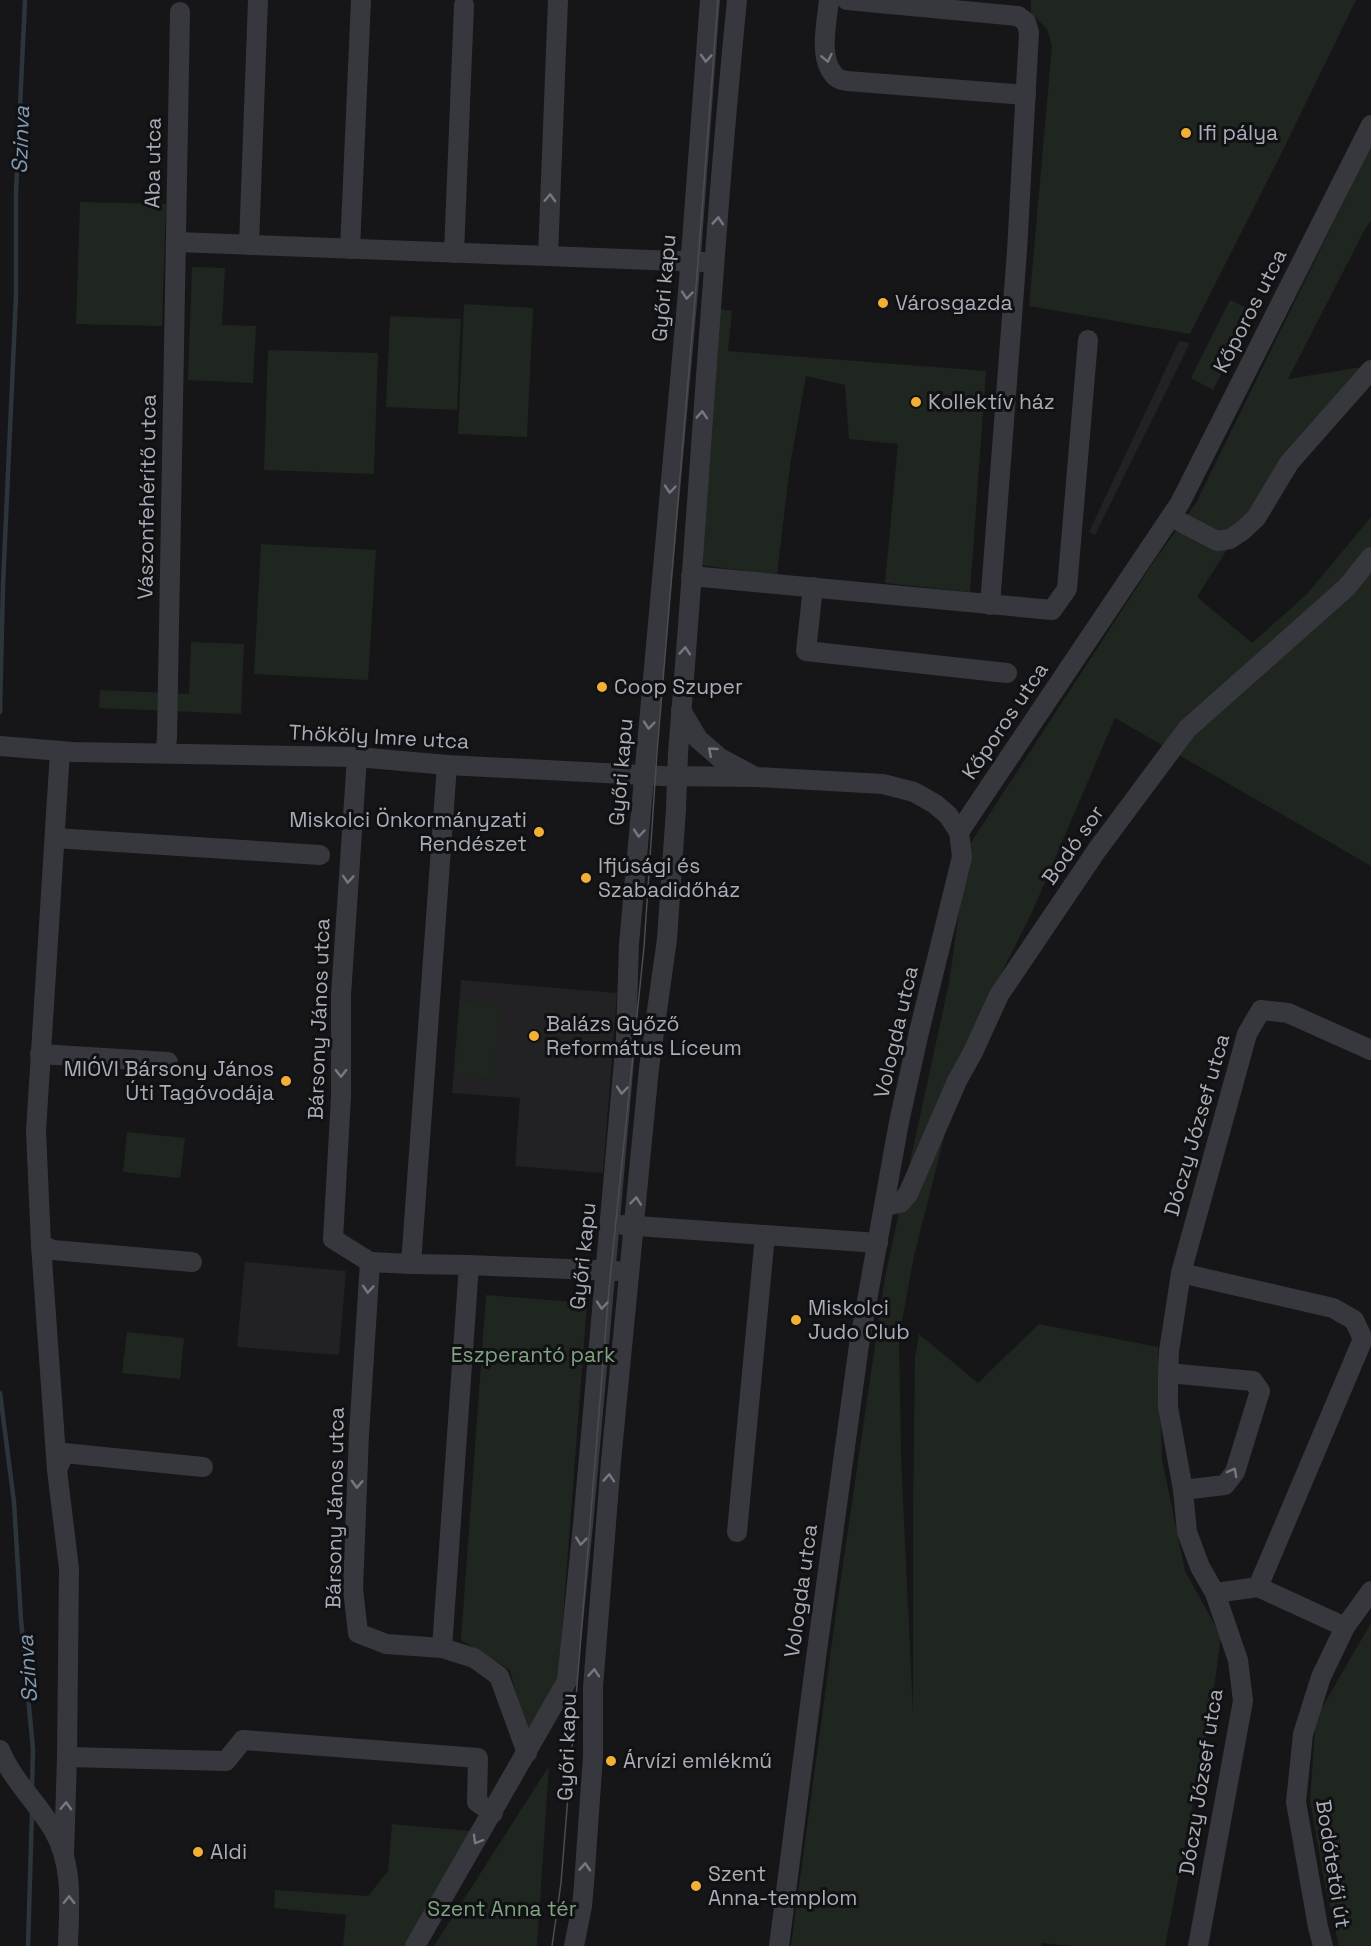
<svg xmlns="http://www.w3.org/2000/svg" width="1371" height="1946" font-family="'Space Grotesk',sans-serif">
<rect width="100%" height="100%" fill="#161618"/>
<g fill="#222225">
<path d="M 1179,341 L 1190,343 L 1095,535 L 1089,532 Z"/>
<path d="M 461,980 L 617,993 L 603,1173 L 515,1166 L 520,1098 L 452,1093 Z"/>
<path d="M 245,1262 L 346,1271 L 339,1355 L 237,1347 Z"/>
</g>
<g fill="#1e261f">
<path d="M 1031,0 L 1356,0 L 1283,150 L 1190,334 L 1029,306 L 1052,46 L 1047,29 L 1031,13 Z"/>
<path d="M 1371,146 L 1371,221 L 1365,229 L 1288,379 L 1368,366 L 1266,488 L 1197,597 L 1252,643 L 1306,595 L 1371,517 L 1371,866 L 1115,718 L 1033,910 L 969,1038 L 914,1256 L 899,1338 L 901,1457 L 913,1713 L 913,1510 L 915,1358 L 919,1334 L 978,1383 L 1039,1324 L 1158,1347 L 1162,1459 L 1185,1571 L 1221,1636 L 1210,1718 L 1165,1946 L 1072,1946 L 1042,1943 L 1041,1946 L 791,1946 L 837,1605 L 885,1277 L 949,983 L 968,847 L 1154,561 L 1196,503 Z"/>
<path d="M 80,202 L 166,204 L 162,326 L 76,324 Z"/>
<path d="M 192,267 L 225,268 L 222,325 L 256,326 L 253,383 L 188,380 Z"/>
<path d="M 1230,300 L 1253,311 L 1213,390 L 1191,378 Z"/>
<path d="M 464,304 L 533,308 L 527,437 L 458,434 Z"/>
<path d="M 720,309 L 732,311 L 728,351 L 986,371 L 970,592 L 885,583 L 898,444 L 849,439 L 845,385 L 806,376 L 790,466 L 777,575 L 692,564 Z"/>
<path d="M 390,316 L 461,319 L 457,410 L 386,407 Z"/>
<path d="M 268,350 L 378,353 L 374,474 L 264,470 Z"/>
<path d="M 261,544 L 376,550 L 368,680 L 254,674 Z"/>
<path d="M 191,642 L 244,644 L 241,714 L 99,708 L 100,690 L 189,694 Z"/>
<path d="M 461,1003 L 500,1006 L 494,1077 L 455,1074 Z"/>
<path d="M 127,1132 L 185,1138 L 180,1178 L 123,1172 Z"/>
<path d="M 486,1295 L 587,1303 L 558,1683 L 526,1733 L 510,1670 L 461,1640 Z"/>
<path d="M 127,1332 L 184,1338 L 180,1379 L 122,1373 Z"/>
<path d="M 1371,1623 L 1371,1946 L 1339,1946 L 1325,1885 L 1310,1800 L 1316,1718 Z"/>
<path d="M 549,1766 L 537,1946 L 434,1946 Z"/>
<path d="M 392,1824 L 470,1831 L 405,1946 L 343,1946 L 346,1915 L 274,1908 L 275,1890 L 368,1896 L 388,1871 Z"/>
</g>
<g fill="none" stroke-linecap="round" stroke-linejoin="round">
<g stroke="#2c353c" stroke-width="4.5">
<path d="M 0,712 L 3,585 L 16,296 L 16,192 L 25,0"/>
<path d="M 0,1393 L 14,1502 L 21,1619 L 33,1750 L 32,1788"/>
<path d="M 28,1946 L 32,1811"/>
</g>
<g stroke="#37383d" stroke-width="20">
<path d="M 829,0 C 827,22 818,57 834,75 C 837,79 842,80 847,81 L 1026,95"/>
<path d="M 847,0 L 1018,16 L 1026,22 L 1029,32 L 1017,251 L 990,605"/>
<path d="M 176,242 L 703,262"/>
<path d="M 249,245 L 258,0"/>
<path d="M 350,249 L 361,0"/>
<path d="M 454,253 L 464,5"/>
<path d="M 548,256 L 558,0"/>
<path d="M 1171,517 L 1217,541 L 1230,539 L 1242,531 L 1256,518 L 1289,463 L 1371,370"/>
<path d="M 691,576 L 1052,610 L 1067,589 L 1088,340"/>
<path d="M 813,587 L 806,651 L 1007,673"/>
<path d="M 681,710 L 698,739 L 720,758 L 752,775"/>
<path d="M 0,746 L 73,752 L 357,757 L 447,765 L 663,776 L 756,777 L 883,784 L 914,792 L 935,804 L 948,815 L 959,832 L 962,857 L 919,1032 L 899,1122 L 859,1345 L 816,1658 L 779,1946"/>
<path d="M 60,751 L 36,1131 L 41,1245 L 57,1470 L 69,1569 L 67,1757 L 64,1855"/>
<path d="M 165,753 L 167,738 L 180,12"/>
<path d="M 357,757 L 341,995 L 341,1096 L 333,1239 L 370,1262 L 359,1434 L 353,1589 L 358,1633 L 386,1644 L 442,1648 L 474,1658 L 499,1676 L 527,1753"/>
<path d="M 959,832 L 1180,503 L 1371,125"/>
<path d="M 55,838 L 320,855"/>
<path d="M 40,1054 L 168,1062"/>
<path d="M 884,1206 L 900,1203 L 908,1194 L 957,1081 L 973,1052 L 999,995 L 1097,850 L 1187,729 L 1347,587 L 1371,557"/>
<path d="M 623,1225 L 765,1235 L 737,1532"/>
<path d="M 765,1235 L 878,1243"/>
<path d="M 41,1245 L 53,1250 L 192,1262"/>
<path d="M 370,1262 L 411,1264"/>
<path d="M 469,1265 L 617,1271"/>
<path d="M 1181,1273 L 1333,1308 L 1354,1320 L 1363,1339 L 1258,1587"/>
<path d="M 1168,1373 L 1253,1381 L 1260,1391 L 1235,1472 L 1225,1485 L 1183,1490"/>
<path d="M 57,1470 L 64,1453 L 203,1467"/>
<path d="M 1215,1593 L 1258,1587 L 1345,1627"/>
<path d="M 442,1648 L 469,1265 L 411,1264 L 447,765"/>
<path d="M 0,1750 C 12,1780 38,1803 54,1831 C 74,1867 69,1907 68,1946"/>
<path d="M 67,1757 L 226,1761 L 243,1740 L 478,1758 L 477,1802 L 493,1813"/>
<path d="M 415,1946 L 567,1681 L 583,1525 L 626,1038 L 629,944 L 689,281 L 710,0"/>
<path d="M 574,1946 L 582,1906 L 584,1884 L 593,1756 L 593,1687 L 611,1461 L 649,1068 L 667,939 L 676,809 L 678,753 C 699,502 712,251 737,0"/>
<path d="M 1198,1946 L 1243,1701 L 1238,1660 L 1215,1593 L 1200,1567 L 1187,1532 L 1183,1490 L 1168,1407 L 1168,1373 L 1169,1351 L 1181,1273 L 1247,1034 L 1261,1010 L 1288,1013 L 1371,1050"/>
<path d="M 1323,1946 L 1318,1927 L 1296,1802 L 1303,1734 L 1321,1677 L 1345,1627 L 1371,1591"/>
</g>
<path stroke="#4a4c52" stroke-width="1.5" d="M 552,1946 L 561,1883 L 609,1289 L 644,947 L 657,752 L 698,262 L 718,0"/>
</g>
<defs><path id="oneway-chevron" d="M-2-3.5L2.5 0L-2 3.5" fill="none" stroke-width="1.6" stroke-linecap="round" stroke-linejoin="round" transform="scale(1.5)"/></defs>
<g stroke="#757881">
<use href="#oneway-chevron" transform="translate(706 58) rotate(94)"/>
<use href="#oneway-chevron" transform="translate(827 58) rotate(78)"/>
<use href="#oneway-chevron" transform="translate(550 198) rotate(-88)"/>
<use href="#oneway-chevron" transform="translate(718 221) rotate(-86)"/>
<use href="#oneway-chevron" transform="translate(687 295) rotate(95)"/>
<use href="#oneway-chevron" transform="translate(702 415) rotate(-86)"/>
<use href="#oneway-chevron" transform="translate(670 489) rotate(95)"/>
<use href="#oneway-chevron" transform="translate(685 651) rotate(-86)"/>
<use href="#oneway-chevron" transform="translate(649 725) rotate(95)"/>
<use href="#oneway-chevron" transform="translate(712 751) rotate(-139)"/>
<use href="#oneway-chevron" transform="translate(639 833) rotate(95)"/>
<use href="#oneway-chevron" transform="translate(348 879) rotate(94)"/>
<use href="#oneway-chevron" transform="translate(341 1073) rotate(90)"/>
<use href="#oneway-chevron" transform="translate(622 1090) rotate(95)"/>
<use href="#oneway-chevron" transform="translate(636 1201) rotate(-84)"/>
<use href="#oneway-chevron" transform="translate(368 1289) rotate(94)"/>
<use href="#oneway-chevron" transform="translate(602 1305) rotate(95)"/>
<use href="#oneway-chevron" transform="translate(1233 1472) rotate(-62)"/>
<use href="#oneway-chevron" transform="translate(609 1478) rotate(-86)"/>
<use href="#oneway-chevron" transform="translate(357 1484) rotate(92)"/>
<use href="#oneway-chevron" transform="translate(581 1541) rotate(96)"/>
<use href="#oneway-chevron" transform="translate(594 1673) rotate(-86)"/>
<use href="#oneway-chevron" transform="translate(66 1806) rotate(-88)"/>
<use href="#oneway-chevron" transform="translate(477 1840) rotate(120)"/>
<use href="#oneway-chevron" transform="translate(585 1867) rotate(-86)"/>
<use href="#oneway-chevron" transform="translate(69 1900) rotate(-89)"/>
</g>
<g fill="#f2b134" stroke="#111113" stroke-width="2">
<circle cx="1186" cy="133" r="6"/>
<circle cx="883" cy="303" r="6"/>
<circle cx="916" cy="402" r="6"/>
<circle cx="602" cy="687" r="6"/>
<circle cx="539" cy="832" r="6"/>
<circle cx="586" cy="878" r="6"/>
<circle cx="534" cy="1036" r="6"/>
<circle cx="286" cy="1081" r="6"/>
<circle cx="796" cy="1320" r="6"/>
<circle cx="611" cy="1761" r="6"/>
<circle cx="198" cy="1852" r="6"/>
<circle cx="696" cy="1886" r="6"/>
</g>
<g text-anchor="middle" stroke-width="6" stroke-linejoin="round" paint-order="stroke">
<g font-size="21" fill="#a8adb8" stroke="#111113" text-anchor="start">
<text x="1198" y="140">Ifi pálya</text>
<text x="895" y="310">Városgazda</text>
<text x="928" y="409">Kollektív ház</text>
<text x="614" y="694">Coop Szuper</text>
<text x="527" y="827" text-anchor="end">Miskolci Önkormányzati<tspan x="527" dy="24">Rendészet</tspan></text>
<text x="598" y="873">Ifjúsági és<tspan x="598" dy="24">Szabadidőház</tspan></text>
<text x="546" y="1031">Balázs Győző<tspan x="546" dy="24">Református Líceum</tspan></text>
<text x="274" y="1076" text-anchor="end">MIÓVI Bársony János<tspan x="274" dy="24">Úti Tagóvodája</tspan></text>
<text x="808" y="1315">Miskolci<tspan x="808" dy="24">Judo Club</tspan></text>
<text x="623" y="1768">Árvízi emlékmű</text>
<text x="210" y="1859">Aldi</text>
<text x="708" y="1881">Szent<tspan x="708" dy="24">Anna-templom</tspan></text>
</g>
<g font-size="21" fill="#a8adb8" stroke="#111113">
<text transform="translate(153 163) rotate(-89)" y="7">Aba utca</text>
<text transform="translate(664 288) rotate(-85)" y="7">Győri kapu</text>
<text transform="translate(1250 311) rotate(-63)" y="7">Kőporos utca</text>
<text transform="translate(147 497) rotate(-89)" y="7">Vászonfehérítő utca</text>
<text transform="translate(1005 721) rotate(-56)" y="7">Kőporos utca</text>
<text transform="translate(379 737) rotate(3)" y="7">Thököly Imre utca</text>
<text transform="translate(621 772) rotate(-85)" y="7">Győri kapu</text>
<text transform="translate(1073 845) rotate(-55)" y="7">Bodó sor</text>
<text transform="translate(319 1019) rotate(-88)" y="7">Bársony János utca</text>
<text transform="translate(896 1032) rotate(-77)" y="7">Vologda utca</text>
<text transform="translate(1197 1125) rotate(-74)" y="7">Dóczy József utca</text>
<text transform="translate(583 1256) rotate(-84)" y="7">Győri kapu</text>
<text transform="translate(335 1508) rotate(-89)" y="7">Bársony János utca</text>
<text transform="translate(801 1591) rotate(-82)" y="7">Vologda utca</text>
<text transform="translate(567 1747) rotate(-88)" y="7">Győri kapu</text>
<text transform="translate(1201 1782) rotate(-81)" y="7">Dóczy József utca</text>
<text transform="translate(1333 1864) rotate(81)" y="7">Bodótetői út</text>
</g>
<g font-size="21" fill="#7fa381" stroke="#111113">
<text x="533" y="1362">Eszperantó park</text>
<text x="502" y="1916">Szent Anna tér</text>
</g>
<g font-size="22" font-style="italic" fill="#7f9bb3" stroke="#111113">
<text transform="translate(20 140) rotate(-88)" y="8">Szinva</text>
<text transform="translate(27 1669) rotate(-94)" y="8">Szinva</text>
</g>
</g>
</svg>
